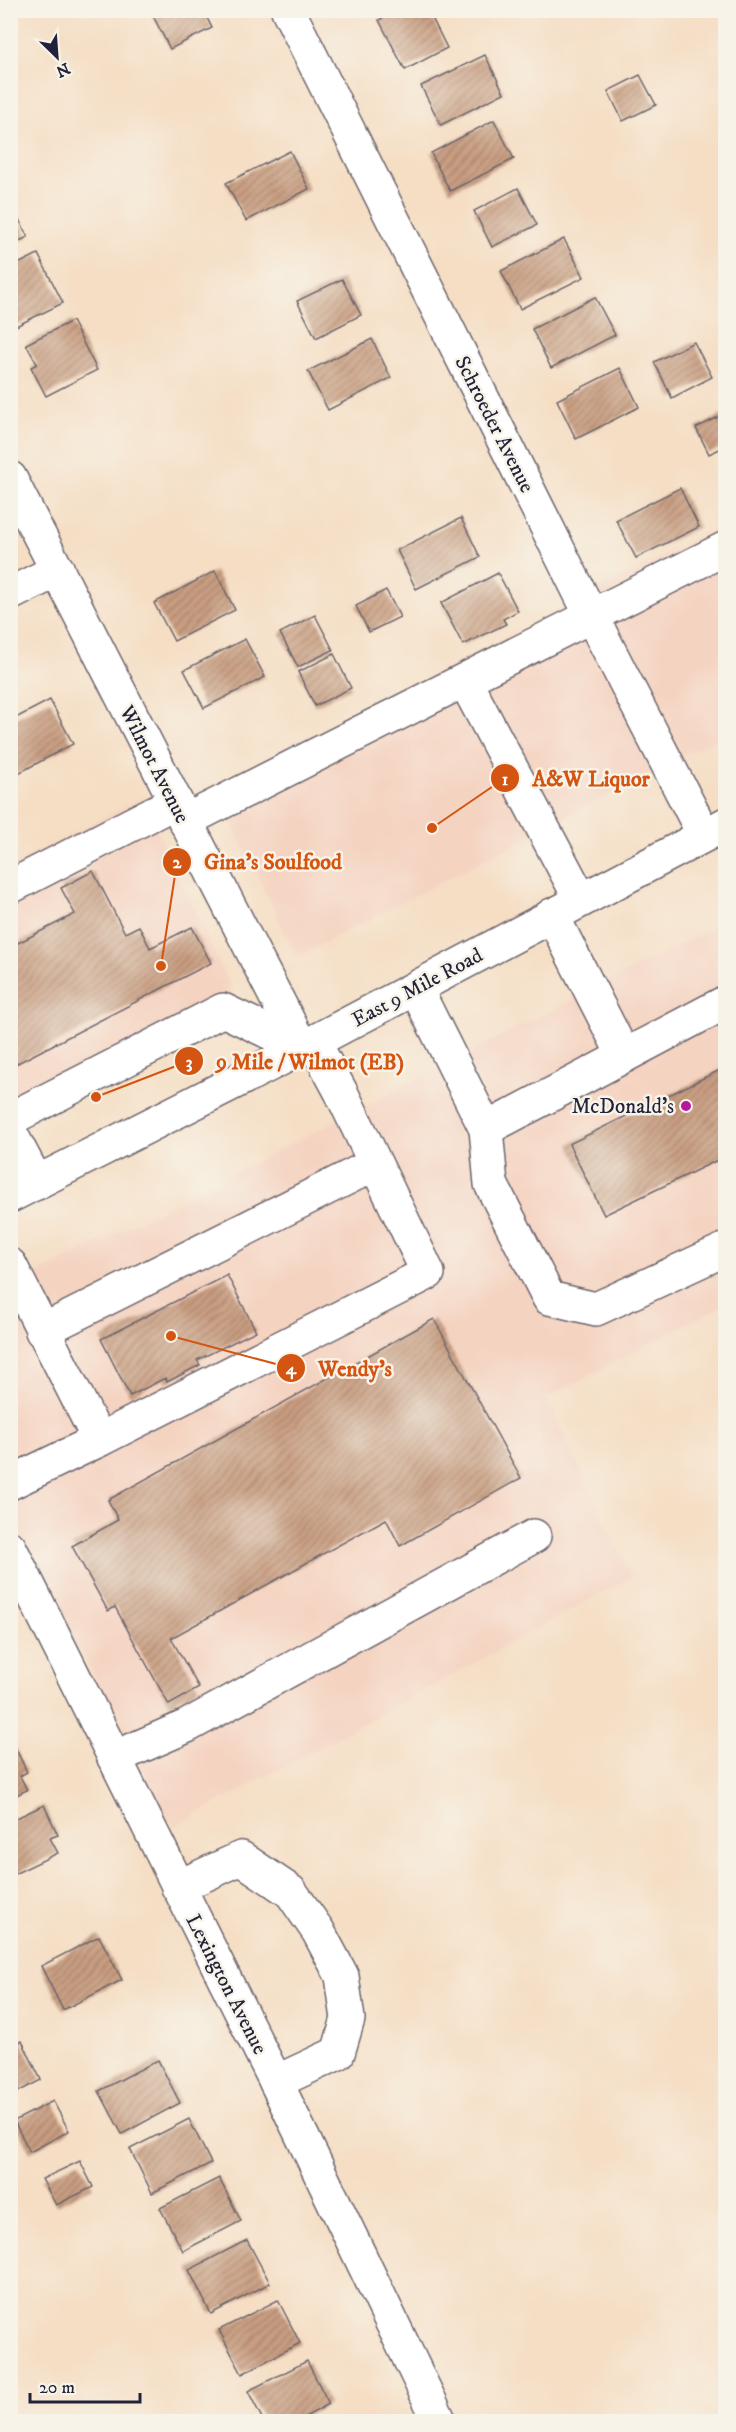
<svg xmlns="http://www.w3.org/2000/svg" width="736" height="2432" font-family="'IM FELL DW Pica',serif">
<defs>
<pattern id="building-hatch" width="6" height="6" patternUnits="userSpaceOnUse" patternTransform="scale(1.5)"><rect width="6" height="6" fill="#c99e81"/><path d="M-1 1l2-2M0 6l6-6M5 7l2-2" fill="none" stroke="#a3806b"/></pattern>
</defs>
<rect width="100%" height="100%" fill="#f7f3e8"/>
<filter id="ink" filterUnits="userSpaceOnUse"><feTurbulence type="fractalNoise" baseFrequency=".0167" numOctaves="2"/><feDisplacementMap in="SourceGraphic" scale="12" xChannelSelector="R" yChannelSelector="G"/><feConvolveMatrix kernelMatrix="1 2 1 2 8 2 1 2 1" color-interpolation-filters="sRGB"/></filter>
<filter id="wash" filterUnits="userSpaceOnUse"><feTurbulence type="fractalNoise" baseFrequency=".008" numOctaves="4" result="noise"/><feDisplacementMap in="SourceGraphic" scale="24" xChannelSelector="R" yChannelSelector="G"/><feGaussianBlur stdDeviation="1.35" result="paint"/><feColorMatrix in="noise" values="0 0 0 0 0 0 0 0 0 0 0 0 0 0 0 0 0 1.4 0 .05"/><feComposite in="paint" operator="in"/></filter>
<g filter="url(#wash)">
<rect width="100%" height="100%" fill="#f5dec4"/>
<g fill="#f5d3c1">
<path d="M 725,524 L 725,734 L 297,957 L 214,788 Z"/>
<path d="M 142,798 L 234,995 L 228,1010 L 11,1122 L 11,866 Z"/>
<path d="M 725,922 L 725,1304 L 546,1398 L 632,1577 L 173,1827 L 11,1518 L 11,1287 Z"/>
</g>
<g id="blocks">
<g fill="url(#building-hatch)">
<path d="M 150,10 L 203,10 L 212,28 L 170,49 Z"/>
<path d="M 397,10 L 428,10 L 447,48 L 405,70 L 379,20 Z"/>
<path d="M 485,55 L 504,93 L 441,125 L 421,86 Z"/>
<path d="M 640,75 L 656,105 L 623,121 L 608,91 Z"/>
<path d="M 494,120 L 514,159 L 450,191 L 431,153 Z"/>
<path d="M 290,151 L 309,189 L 246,221 L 226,183 Z"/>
<path d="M 518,188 L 537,225 L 492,247 L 474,211 Z"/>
<path d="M 10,202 L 28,237 L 10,246 Z"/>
<path d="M 564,239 L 584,277 L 520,309 L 501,271 Z"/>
<path d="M 38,254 L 63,303 L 12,328 L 10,268 Z"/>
<path d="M 342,279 L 361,315 L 316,338 L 297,301 Z"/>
<path d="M 595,297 L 615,335 L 551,368 L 532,329 Z"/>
<path d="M 72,321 L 97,370 L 46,396 L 31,367 L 37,364 L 26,344 Z"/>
<path d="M 372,339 L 391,378 L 328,410 L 308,371 Z"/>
<path d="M 694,342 L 712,377 L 672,398 L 654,362 Z"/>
<path d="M 620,368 L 639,407 L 576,439 L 557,400 Z"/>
<path d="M 726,413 L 726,446 L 709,454 L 696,428 Z"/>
<path d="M 680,488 L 699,527 L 636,558 L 616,520 Z"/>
<path d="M 461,518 L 480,557 L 416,589 L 397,550 Z"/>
<path d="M 215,571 L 235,610 L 174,641 L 154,603 Z"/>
<path d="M 498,573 L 518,611 L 503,619 L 506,624 L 463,645 L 441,603 Z"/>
<path d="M 386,590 L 400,617 L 369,632 L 356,606 Z"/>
<path d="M 315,615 L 333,650 L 298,667 L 280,633 Z"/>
<path d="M 245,639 L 265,677 L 204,708 L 184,670 Z"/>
<path d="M 334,654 L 351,688 L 315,706 L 298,672 Z"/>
<path d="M 50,700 L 73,744 L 15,775 L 10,766 L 10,721 Z"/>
<path d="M 93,871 L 125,933 L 139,926 L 150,948 L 192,927 L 211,963 L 10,1067 L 10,947 L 75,914 L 61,888 Z"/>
<path d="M 726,1067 L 726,1156 L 604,1215 L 569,1144 Z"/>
<path d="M 227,1275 L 256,1331 L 197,1360 L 200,1365 L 167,1382 L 165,1378 L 130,1396 L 101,1339 Z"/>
<path d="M 434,1319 L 521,1478 L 400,1546 L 386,1519 L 171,1638 L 199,1688 L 169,1705 L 115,1607 L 108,1611 L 72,1546 L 118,1520 L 108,1500 Z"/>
<path d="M 13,1743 L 27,1772 L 20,1776 L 27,1790 L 10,1798 L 10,1744 Z"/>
<path d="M 44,1805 L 58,1835 L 50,1838 L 58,1853 L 10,1876 L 10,1821 Z"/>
<path d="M 99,1936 L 122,1980 L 63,2010 L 41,1966 Z"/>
<path d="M 22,2041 L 41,2080 L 10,2096 L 10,2046 Z"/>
<path d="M 158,2060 L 180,2103 L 122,2134 L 99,2091 Z"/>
<path d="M 53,2101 L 69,2131 L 30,2152 L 14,2121 Z"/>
<path d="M 189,2119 L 211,2163 L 152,2193 L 130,2149 Z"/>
<path d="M 80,2161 L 93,2187 L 56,2205 L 42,2179 Z"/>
<path d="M 219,2178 L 241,2221 L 183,2251 L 160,2208 Z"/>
<path d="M 247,2240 L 270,2283 L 211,2314 L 189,2270 Z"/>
<path d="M 278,2300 L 300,2343 L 242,2374 L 219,2330 Z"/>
<path d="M 307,2361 L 329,2404 L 296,2422 L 264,2422 L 248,2391 Z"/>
</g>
</g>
</g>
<g filter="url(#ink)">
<use href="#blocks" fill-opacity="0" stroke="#6c646b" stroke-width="1.5"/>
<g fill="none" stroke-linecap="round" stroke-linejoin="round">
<g stroke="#6c646b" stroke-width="36">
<g id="minor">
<path d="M 288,10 L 592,617 L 704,835"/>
<path d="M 10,478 L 302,1048"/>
<path d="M 10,594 L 58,570"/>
<path d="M 465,681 L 581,900"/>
<path d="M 185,821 L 726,548"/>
<path d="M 10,887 L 175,802"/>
<path d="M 552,915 L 624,1056"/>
<path d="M 416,989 L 486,1129 L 491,1184 L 549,1298 L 596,1309 L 726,1249"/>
<path d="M 10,1119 L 223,1010 L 302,1048"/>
<path d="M 486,1129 L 726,1002"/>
<path d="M 10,1132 L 37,1183"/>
<path d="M 10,1265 L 99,1440 L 428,1273 L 341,1092 L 314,1042"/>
<path d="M 42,1331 L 375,1164"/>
<path d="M 10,1483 L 99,1440"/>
<path d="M 10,1548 L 276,2082 L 440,2422"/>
<path d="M 114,1758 L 187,1726 L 534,1536"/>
<path d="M 178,1887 L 241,1858 L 291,1892 L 318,1931 L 342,1976 L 348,2019 L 338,2053 L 276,2082"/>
</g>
</g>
<g stroke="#6c646b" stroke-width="36">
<path id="major" d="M 10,1196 L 302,1048 L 726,824"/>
</g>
<use href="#minor" stroke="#fff" stroke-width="33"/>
<use href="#major" stroke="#fff" stroke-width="33"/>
</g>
</g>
<circle fill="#b5179e" stroke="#f7f3e8" stroke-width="2" cx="686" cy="1106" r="6"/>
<g text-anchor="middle" stroke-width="5" stroke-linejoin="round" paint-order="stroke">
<g font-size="21" fill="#22223b" stroke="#f7f3e8">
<text transform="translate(495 424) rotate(63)" y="7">Schroeder Avenue</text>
<text transform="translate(155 764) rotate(63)" y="7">Wilmot Avenue</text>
<text transform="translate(417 987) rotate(-28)" y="7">East 9 Mile Road</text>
<text transform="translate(227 1984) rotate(63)" y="7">Lexington Avenue</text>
</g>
<g font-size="21" fill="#22223b" stroke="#f7f3e8" text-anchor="end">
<text x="674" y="1113">McDonald's</text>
</g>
</g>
<path fill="none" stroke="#d45411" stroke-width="2" d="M432 828L505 778M161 966L177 862M96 1097L189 1061M171 1336L291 1368"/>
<g fill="#d45411" stroke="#f7f3e8" stroke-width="2">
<circle cx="432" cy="828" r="6"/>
<circle cx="161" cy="966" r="6"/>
<circle cx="96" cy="1097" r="6"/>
<circle cx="171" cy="1336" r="6"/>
<circle cx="505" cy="778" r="15"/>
<circle cx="177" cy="862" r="15"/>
<circle cx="189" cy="1061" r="15"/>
<circle cx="291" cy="1368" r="15"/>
</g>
<g font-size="18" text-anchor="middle" font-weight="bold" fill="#fff">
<text x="505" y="785">1</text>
<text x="177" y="868">2</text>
<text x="189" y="1068">3</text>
<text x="291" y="1374">4</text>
</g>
<g font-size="22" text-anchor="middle" font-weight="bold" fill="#d45411" stroke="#f7f3e8" stroke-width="5" stroke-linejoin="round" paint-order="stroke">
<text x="591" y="786">A&amp;W Liquor</text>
<text x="273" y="869">Gina's Soulfood</text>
<text x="310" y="1069">9 Mile / Wilmot (EB)</text>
<text x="355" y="1376">Wendy's</text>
</g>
<rect width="736" height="2432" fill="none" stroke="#f7f3e8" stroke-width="36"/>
<g transform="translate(57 57) rotate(155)" stroke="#f7f3e8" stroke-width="4.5" paint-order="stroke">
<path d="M0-4.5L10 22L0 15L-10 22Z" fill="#22223b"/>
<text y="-9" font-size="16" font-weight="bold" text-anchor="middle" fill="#22223b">N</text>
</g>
<path d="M30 2393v9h110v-9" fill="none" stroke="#22223b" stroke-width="3"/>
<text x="39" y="2393" font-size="18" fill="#22223b" stroke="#f7f3e8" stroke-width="4.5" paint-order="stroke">20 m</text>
</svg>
